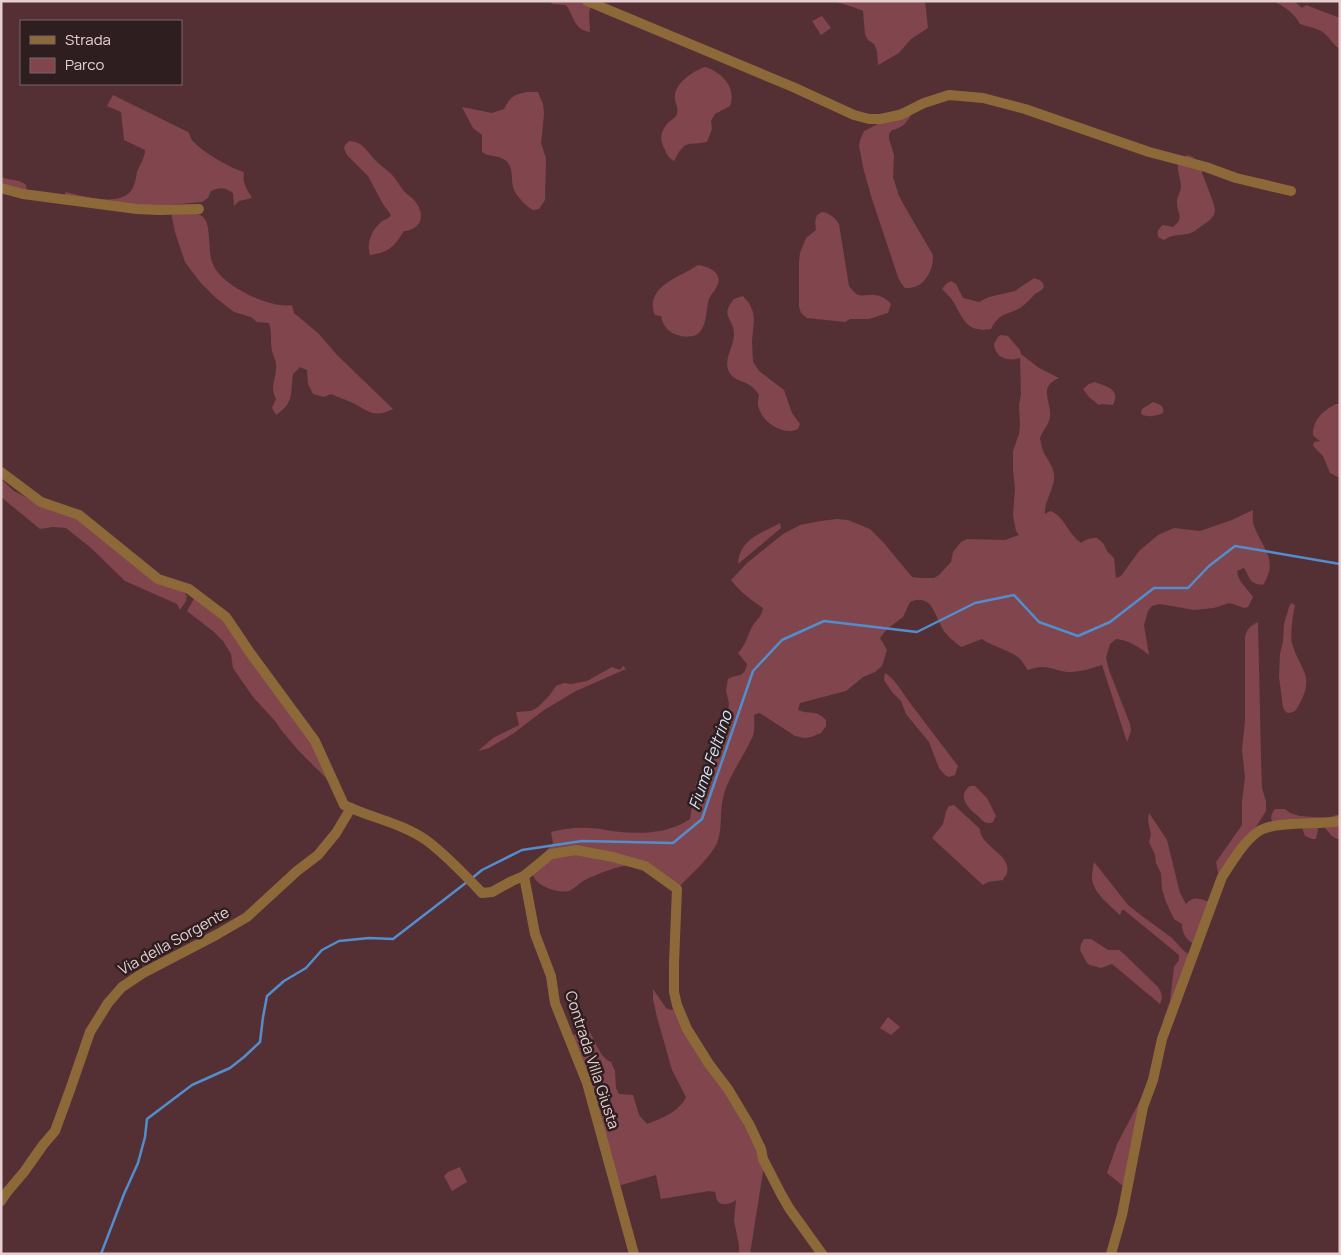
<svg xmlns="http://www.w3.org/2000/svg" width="1341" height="1255" font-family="Manrope,sans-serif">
<rect width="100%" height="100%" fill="#543035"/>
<g fill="#80454d">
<path d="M 548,1 L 581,1 L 591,6 L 589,12 L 590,32 C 574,30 574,16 566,5 L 553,4 Z"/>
<path d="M 833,1 L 925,1 L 928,28 L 911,39 L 899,53 L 878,65 L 877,51 L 874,44 L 868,40 L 865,34 L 863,11 L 853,7 Z"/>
<path d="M 1273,1 L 1294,1 L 1302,8 L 1306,5 L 1340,18 L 1340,49 C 1333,45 1330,38 1324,33 C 1318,28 1308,27 1300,24 C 1295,14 1283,5 1273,1 Z"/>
<path d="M 822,16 L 831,28 L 821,35 L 812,21 Z"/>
<path d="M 705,67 C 722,72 737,88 730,106 L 715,114 L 711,121 L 712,129 L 707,142 C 687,146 686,138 674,161 C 669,158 667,155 665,150 C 659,139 660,131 669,122 C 672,120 676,117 677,114 C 679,108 675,104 675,99 C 673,84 693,71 705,67 Z"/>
<path d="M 527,92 L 538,92 L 543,104 L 544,113 L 543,125 L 541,143 L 546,158 L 545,200 L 539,209 L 533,210 C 527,207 517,197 514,190 C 510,180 515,168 505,160 C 498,155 489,157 482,152 L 482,135 L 473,128 L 462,107 L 492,113 L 504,109 C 510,97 513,95 527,92 Z"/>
<path d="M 113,95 L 188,132 C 190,135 190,137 192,140 C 199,150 232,169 244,172 C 242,182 247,190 252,198 L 239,201 L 234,206 L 233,193 C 225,187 220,187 211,191 L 208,198 L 202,202 L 169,205 L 141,206 L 64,196 L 66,192 C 83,196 118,207 131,191 C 135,185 136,178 137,172 C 140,164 145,158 145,150 L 124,140 L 121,112 L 107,106 Z"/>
<path d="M 907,107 L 911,115 C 907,123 900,129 892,130 L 889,134 L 889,139 L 894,155 L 893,177 L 899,196 L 905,207 L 933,255 C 934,270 924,290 905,288 L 901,283 L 898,277 L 872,199 L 864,171 L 859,146 L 860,140 L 864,131 L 876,125 L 890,112 Z"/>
<path d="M 349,141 C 353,141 356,142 360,144 C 366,148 371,156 376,161 C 382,167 389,171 394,177 C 397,181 400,186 403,190 C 407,195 414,198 417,204 C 426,218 419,230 404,231 C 393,248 389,252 370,255 C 366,243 372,230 381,222 C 385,219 388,220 391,215 L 383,204 L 368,176 L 347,155 L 344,148 L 345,145 Z"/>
<path d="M 1188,155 C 1197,158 1202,164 1202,173 C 1204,178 1215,205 1215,210 C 1215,218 1206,223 1200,227 C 1196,230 1192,234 1186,234 C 1177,236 1173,234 1164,240 L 1158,237 C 1157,231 1158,229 1163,225 L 1173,227 C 1185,218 1177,214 1177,202 C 1177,196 1181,192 1181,186 C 1181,175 1171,161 1188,155 Z"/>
<path d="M 1,177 C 11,181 17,178 26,185 L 27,193 L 1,185 Z"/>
<path d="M 171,212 C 180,213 198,210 204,218 C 211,226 208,251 212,262 C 219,285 270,309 292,305 L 294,313 L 319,334 L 337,355 L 393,409 C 374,418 370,412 353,403 C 346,400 338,397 331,394 L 324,397 L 313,394 L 308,384 L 307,370 L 300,367 L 293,374 C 290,394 295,402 276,415 L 272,408 L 276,399 C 269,385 277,379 276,365 C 276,360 274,358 273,354 C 269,343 273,334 269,323 L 257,322 L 251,317 L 234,312 L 216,298 L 200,282 L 185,262 L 175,232 Z"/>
<path d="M 822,212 C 830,213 835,218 839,224 L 849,286 C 851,288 852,290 854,292 C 859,297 863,295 869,295 C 878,294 886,298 891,304 L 888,313 L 869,319 L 850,319 L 845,322 L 807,318 L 801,313 L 799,307 L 799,262 L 800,253 L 806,238 L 816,230 C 815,224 815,220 817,215 Z"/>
<path d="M 698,265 C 708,266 724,273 717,286 C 715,291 711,294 709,299 C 706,309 707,320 702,329 C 696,341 676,337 668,330 C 664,326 662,321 661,316 L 655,315 C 644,286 681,277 698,265 Z"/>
<path d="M 1034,278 C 1040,280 1043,281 1044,287 C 1042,291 1039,291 1035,294 C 1030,299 1026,304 1020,308 C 1006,316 1000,312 991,329 C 967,333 963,319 953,301 C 950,297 946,293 942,289 L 946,284 L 951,281 L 956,284 L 963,298 L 979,302 L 989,297 L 1015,291 Z"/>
<path d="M 743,296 L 749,303 L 753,312 L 754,320 L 752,341 L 753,362 L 759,371 L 784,390 L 792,413 L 800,424 L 798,429 C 785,436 765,424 760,411 C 757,406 758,401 759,395 C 757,392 755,389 751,386 C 744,381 733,380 729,372 C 723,358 734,348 734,334 C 734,318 719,317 734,299 Z"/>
<path d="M 1001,335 L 1008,336 L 1020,350 L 1021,354 L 1039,368 L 1059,378 C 1035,388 1055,404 1049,421 C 1047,426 1042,432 1040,438 C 1041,444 1042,449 1044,453 C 1049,462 1055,469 1054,479 C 1053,491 1044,502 1045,514 L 1050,511 C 1063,514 1069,535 1081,543 C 1086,539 1090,538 1097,538 L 1103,543 L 1107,551 L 1114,558 L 1116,578 L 1121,576 L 1139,551 L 1158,535 L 1174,528 L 1200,531 L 1232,520 L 1253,510 C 1253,515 1252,521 1254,526 C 1263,550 1279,559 1263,585 C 1248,583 1251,579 1244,568 L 1237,571 C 1238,582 1247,588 1253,597 L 1248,607 L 1244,608 L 1233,604 L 1229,603 L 1214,608 L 1194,610 L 1160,604 L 1152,606 L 1148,611 L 1144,625 L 1149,655 C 1139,647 1129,640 1116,639 L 1110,644 L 1106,658 L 1109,670 L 1130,724 L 1131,731 L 1127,742 L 1102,665 C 1092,668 1081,672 1071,672 C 1054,672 1047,662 1028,670 C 1025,666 1022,660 1018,657 C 1007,649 993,647 982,639 L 961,647 C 955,642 948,637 944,631 C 935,618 933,592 910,602 L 903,617 L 887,629 L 880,638 L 887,650 L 882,666 L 875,672 L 863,677 L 846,691 L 800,703 L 798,710 C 811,715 815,709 826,720 L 826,726 L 821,733 L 811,737 L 804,738 L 795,736 L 763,715 L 759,713 L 754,715 C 754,720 755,726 754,731 C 754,736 749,743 747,748 C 739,763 729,777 724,794 C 719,810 723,828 717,843 C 710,858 692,873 681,885 L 677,886 C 669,882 643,866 636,865 C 624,863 595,875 585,880 C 579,883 574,889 569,891 C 558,894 530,884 533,871 C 535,858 547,852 553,843 L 551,832 C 563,829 576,827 589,828 C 599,828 609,831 620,832 C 644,834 669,833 690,819 L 696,782 L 722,737 L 728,718 L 729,703 L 726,691 L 728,679 C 738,673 744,679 747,664 L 738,653 C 746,645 747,636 752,627 C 756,620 762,617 763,608 C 751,600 740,592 731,580 L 747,563 L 783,534 L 800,525 L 821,521 L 837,519 L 848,520 L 870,529 L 883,542 L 912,577 L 921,578 L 934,578 L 939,575 L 951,562 L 953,552 L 961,542 L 967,539 L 1005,540 L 1019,535 L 1016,531 L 1013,515 L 1015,489 L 1013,470 L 1013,451 L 1019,434 L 1020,425 L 1019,405 L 1021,394 L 1020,358 C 1008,362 995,358 994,344 L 998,337 Z"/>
<path d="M 1095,382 C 1107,387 1121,389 1113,405 L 1102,404 L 1099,405 L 1089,397 L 1083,389 L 1089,384 Z"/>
<path d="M 1153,402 C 1158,404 1165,405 1163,413 C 1157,416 1147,418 1141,414 L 1142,409 Z"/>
<path d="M 1336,404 L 1340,404 L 1340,478 L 1330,473 L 1323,456 L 1313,446 L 1314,442 L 1320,441 L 1316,438 L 1313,435 C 1313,419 1323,411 1336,404 Z"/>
<path d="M 1,479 L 14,491 L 45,507 L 71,515 L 183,591 L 187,596 L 186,601 L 180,610 L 177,604 L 125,581 L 91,548 L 66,528 L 53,527 L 40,529 L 1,497 Z"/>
<path d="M 780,523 L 781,528 L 738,564 C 740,538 761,534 780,523 Z"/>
<path d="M 195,597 L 215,610 L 311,737 L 338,794 L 325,777 L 297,749 L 282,731 L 275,721 L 253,697 L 233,668 L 231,654 L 223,641 L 214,632 L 187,611 Z"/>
<path d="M 1291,603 L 1295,605 C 1293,614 1290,635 1292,643 C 1298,667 1315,675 1301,701 C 1297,708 1296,713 1288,713 L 1285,711 L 1283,707 L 1279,677 L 1280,654 L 1283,641 L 1284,624 L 1289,607 Z"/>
<path d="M 1258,622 L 1261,758 L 1262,788 L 1266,801 L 1266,811 L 1256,827 L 1219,878 L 1216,862 L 1242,825 L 1242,802 L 1245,777 L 1242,750 L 1245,721 L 1245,637 C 1247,629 1250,626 1258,622 Z"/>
<path d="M 623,666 L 626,669 L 576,691 L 544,710 L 514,733 L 489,748 L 478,751 L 493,738 L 519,725 L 516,712 L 531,711 L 538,707 L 549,696 L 556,686 L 564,683 L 571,684 L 587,681 L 612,667 L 620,670 Z"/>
<path d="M 885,673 C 896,680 902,692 910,703 C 926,724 942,745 958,766 L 955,775 L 949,777 L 945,775 L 939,768 L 929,742 L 906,714 L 901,701 L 892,692 L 884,680 Z"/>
<path d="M 970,786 L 975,786 L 987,798 L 996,816 L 993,822 C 991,823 990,823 988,823 C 984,823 981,819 978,816 C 969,809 956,796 970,786 Z"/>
<path d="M 954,805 L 980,829 C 980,847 1012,854 1007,873 C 1007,875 1004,877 1003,880 L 988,882 L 983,885 L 932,838 L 943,824 L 946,811 L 949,806 Z"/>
<path d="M 1275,809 L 1285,809 L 1290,813 L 1300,816 L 1327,818 L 1340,814 L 1340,838 L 1337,839 L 1332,836 L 1325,828 L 1326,822 L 1314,824 L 1318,829 L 1316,839 L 1312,839 L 1305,836 L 1301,825 L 1273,824 C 1270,818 1271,814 1275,809 Z"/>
<path d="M 1149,813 L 1167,840 L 1180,893 L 1186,904 C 1193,895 1202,899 1211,903 L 1194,944 C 1186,940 1182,933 1182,924 L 1174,919 L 1166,902 L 1162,889 L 1161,873 L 1156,863 L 1155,855 L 1149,842 L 1151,835 L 1148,820 Z"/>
<path d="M 1094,862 L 1128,905 L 1142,916 L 1172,938 L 1184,951 L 1190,955 L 1163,1029 L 1163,1021 L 1170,1001 L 1174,967 L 1179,960 L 1179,955 L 1124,910 L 1122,910 L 1120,915 C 1111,906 1092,892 1092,878 C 1092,873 1093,867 1094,862 Z"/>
<path d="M 1084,939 L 1091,939 L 1108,950 L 1119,950 L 1124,954 L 1158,987 C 1162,993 1163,997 1160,1004 L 1112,964 L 1101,968 L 1090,965 L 1087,963 L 1080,950 L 1081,944 Z"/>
<path d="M 653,989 L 666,1008 L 671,1010 L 674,1009 L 734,1106 L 765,1167 L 763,1172 L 750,1254 L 739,1254 L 739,1245 L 734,1221 L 736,1200 C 731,1204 721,1207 717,1200 C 716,1197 716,1194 715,1192 L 709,1191 L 661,1199 L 656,1175 L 618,1186 L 570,1037 L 582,1030 L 589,1031 C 596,1041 599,1057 611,1062 L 615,1071 L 616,1088 L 619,1094 L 633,1095 L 639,1115 L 647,1124 C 661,1119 680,1111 686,1097 L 672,1070 L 657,1017 L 653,1000 Z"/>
<path d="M 888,1017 L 900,1027 L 891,1035 L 880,1028 Z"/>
<path d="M 1142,1097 L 1123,1186 L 1107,1173 L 1117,1144 Z"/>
<path d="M 460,1167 L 467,1182 L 452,1191 L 444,1176 L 448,1172 Z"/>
</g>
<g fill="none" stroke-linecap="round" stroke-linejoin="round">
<g stroke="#538dcc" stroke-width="2.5">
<path d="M 471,879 L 482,870 L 522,850 L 582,841 L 673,843 L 702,819 L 753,671 L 782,640 L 824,621 L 917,632 L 975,603 L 1014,595 L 1039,622 L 1078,636 L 1110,622 L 1154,588 L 1188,588 L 1209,566 L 1235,546 L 1340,564"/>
<path d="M 101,1254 L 124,1194 L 138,1163 L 145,1137 L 147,1119 L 192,1085 L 230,1068 L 244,1057 L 260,1042 L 263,1017 L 267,996 L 284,981 L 306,968 L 322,950 L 339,941 L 369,938 L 393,939 L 467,882"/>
</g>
<g stroke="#8d693a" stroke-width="10">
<path d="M 587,1 L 793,87 L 854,115 L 869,119 L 880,119 L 900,115 L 924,103 L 949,95 L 983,98 L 1025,109 L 1149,152 L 1206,167 L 1236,178 L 1291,191"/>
<path d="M 1,188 L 23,194 L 137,209 L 159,210 L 199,209"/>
<path d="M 1,472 L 41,502 L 79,515 L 158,579 L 189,589 L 226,617 L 251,654 L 315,741 L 344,805 C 371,818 402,823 426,840 C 445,854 466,876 482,893 L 492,892 L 512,881 L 524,876 L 551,854 L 576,850 L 613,857 L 645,866 L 677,889 L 674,963 L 674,992 L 677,1005 L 687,1029 L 709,1064 L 728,1089 L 749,1124 L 761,1149 L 763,1159 L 781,1194 L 789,1208 L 822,1254"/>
<path d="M 524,876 L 535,934 L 551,976 L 555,1003 L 587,1083 L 634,1254"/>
<path d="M 1,1201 L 7,1192 L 24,1172 L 43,1145 L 55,1131 L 70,1090 L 90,1032 L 108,1003 L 122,987 L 143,973 L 216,935 L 247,917 L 297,871 L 318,855 L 336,833 L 351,808"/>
<path d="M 1111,1254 L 1122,1215 L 1143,1107 L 1153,1080 L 1162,1039 L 1222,877 C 1232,862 1243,842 1259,831 C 1274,821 1319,825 1340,821"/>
</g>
</g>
<g text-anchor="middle" stroke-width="5" stroke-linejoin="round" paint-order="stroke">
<g font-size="15" fill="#e6cfd0" stroke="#2e1e20">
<text transform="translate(174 941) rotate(-29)" y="5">Via della Sorgente</text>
<text transform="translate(592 1060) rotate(72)" y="5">Contrada Villa Giusta</text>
</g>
<g font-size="16" font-style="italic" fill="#d5e4f5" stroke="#2e1e20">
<text transform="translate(710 760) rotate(-71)" y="6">Fiume Feltrino</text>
</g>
</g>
<rect width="1341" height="1255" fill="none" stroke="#e6cfd0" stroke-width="5"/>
<rect x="20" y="20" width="162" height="65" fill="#2e1e20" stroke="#786566"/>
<rect x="30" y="36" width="25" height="8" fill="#8d693a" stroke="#786566"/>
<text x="65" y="45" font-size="15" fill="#e6cfd0">Strada</text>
<rect x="30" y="58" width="25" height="15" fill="#80454d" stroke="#786566"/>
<text x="65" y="70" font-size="15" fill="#e6cfd0">Parco</text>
</svg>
